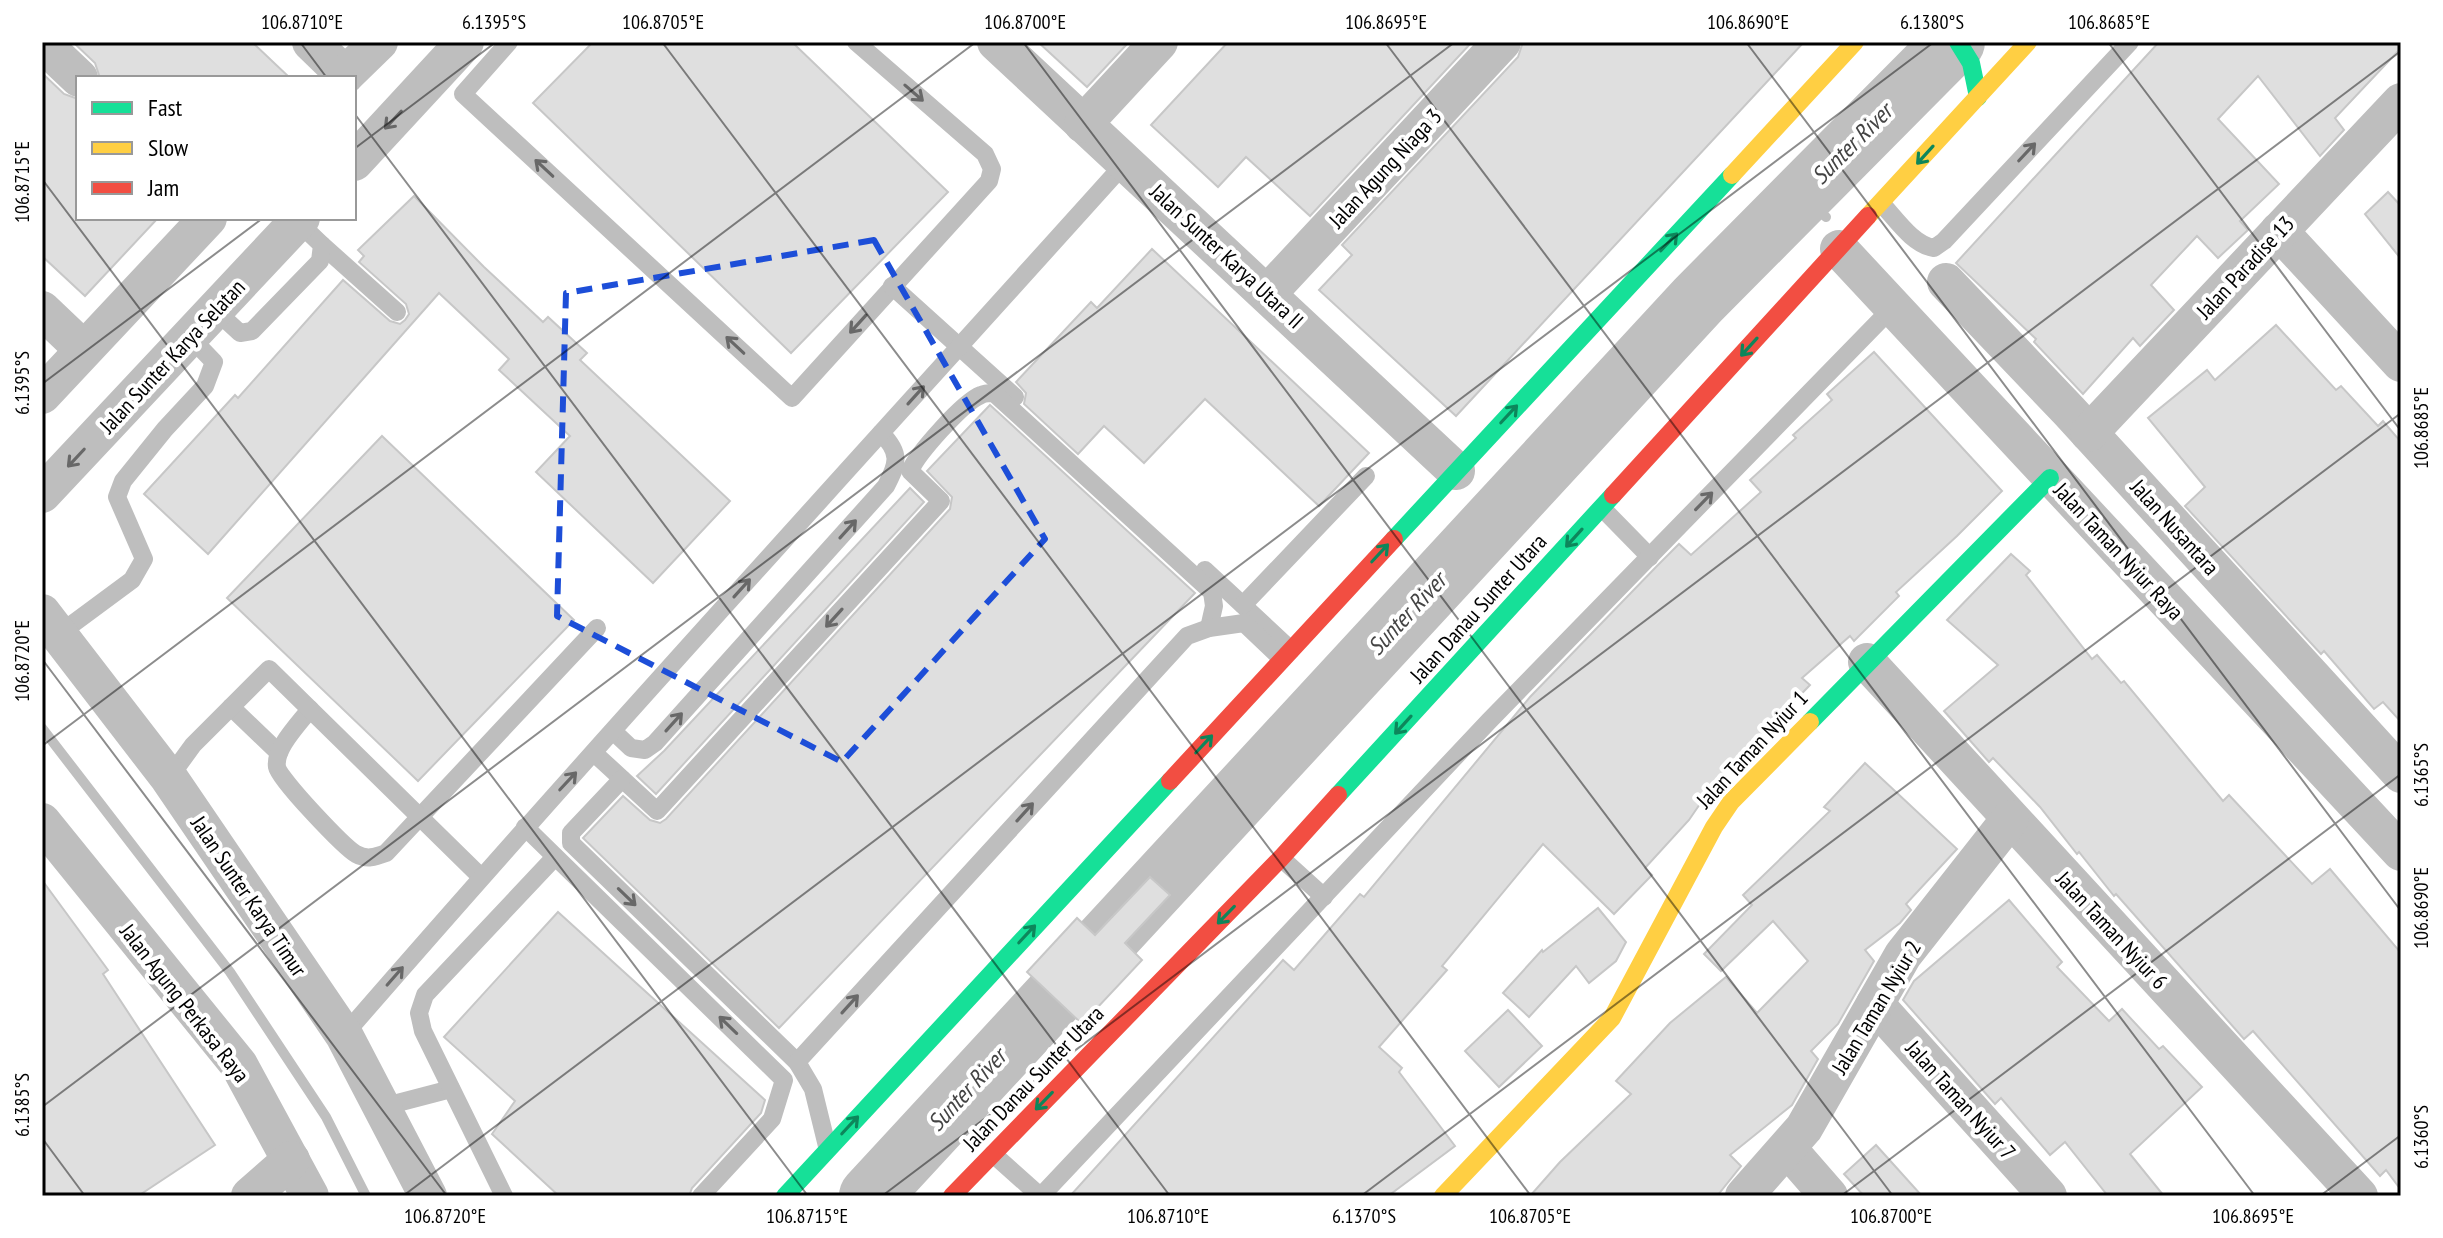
<svg xmlns="http://www.w3.org/2000/svg" width="2443" height="1238" font-family="'PT Sans Narrow',sans-serif">
<rect width="100%" height="100%" fill="#fff"/>
<g fill="none" stroke-linecap="round" stroke-linejoin="round">
<g stroke="#bfbfbf" stroke-width="10">
<path d="M 1801,196 L 1826,217"/>
<path d="M 42,728 L 230,972 L 326,1117 L 366,1196"/>
</g>
<path stroke="#bfbfbf" stroke-width="62" d="M 870,1196 L 1698,300 L 1954,42"/>
</g>
<g fill="#dfdfdf" stroke="#c7c7c7" stroke-width="2">
<path d="M 73,42 L 252,42 L 290,78 L 100,78 L 95,63 Z"/>
<path d="M 593,42 L 792,42 L 948,192 L 791,353 L 533,103 Z"/>
<path d="M 1038,42 L 1129,42 L 1087,87 Z"/>
<path d="M 1228,42 L 1472,42 L 1310,216 L 1246,157 L 1218,187 L 1151,125 Z"/>
<path d="M 1523,42 L 1804,42 L 1456,416 L 1319,290 L 1352,255 L 1342,245 L 1518,57 Z"/>
<path d="M 2159,42 L 2401,42 L 2401,48 L 2335,118 L 2344,130 L 2320,156 L 2258,76 L 2218,119 L 2279,184 L 2240,221 L 2248,230 L 2218,258 L 2197,236 L 2151,285 L 2174,310 L 2140,346 L 2133,338 L 2083,394 L 2034,342 L 2036,339 L 1956,263 Z"/>
<path d="M 42,73 L 64,94 L 78,99 L 78,218 L 158,218 L 85,296 L 42,256 Z"/>
<path d="M 2388,192 L 2401,206 L 2401,259 L 2365,214 Z"/>
<path d="M 414,196 L 484,267 L 543,322 L 548,317 L 587,353 L 580,360 L 730,501 L 653,583 L 536,472 L 570,436 L 499,370 L 509,359 L 439,293 L 208,554 L 144,494 L 235,395 L 238,398 L 343,280 L 390,321 L 400,324 L 405,320 L 409,314 L 406,304 L 359,262 L 364,256 L 358,250 Z"/>
<path d="M 1152,249 L 1369,453 L 1319,506 L 1205,399 L 1144,463 L 1104,426 L 1078,454 L 1024,404 L 1026,393 L 1016,382 L 1091,302 L 1097,308 Z"/>
<path d="M 2276,325 L 2336,390 L 2341,386 L 2378,426 L 2383,421 L 2401,442 L 2401,722 L 2383,702 L 2374,709 L 2324,651 L 2321,654 L 2185,506 L 2205,487 L 2148,418 L 2207,370 L 2215,380 Z"/>
<path d="M 1874,352 L 2002,491 L 1957,536 L 1896,592 L 1899,596 L 1854,641 L 1850,636 L 1802,678 L 1810,685 L 1713,785 L 1689,820 L 1645,868 L 1652,875 L 1614,914 L 1543,844 L 1442,966 L 1447,970 L 1379,1047 L 1402,1068 L 1399,1072 L 1455,1146 L 1388,1196 L 1070,1196 L 1283,960 L 1294,970 L 1360,894 L 1364,897 L 1530,697 L 1656,567 L 1679,544 L 1691,555 L 1761,492 L 1750,480 L 1796,438 L 1793,435 L 1832,400 L 1827,394 Z"/>
<path d="M 990,405 L 1195,593 L 779,1028 L 583,838 L 623,796 L 650,820 L 660,823 L 666,819 L 950,509 L 952,497 L 927,471 Z"/>
<path d="M 382,436 L 574,620 L 418,781 L 227,598 Z"/>
<path d="M 910,488 L 924,502 L 656,794 L 637,776 L 664,751 Z"/>
<path d="M 2011,554 L 2030,571 L 2026,575 L 2092,659 L 2097,655 L 2121,683 L 2124,681 L 2223,801 L 2229,795 L 2312,884 L 2330,869 L 2401,953 L 2401,1190 L 2386,1170 L 2380,1176 L 2253,1031 L 2244,1039 L 2116,894 L 2114,896 L 2079,852 L 2077,854 L 2040,807 L 1993,758 L 1989,762 L 1944,711 L 1998,665 L 1947,620 Z"/>
<path d="M 1865,763 L 1957,849 L 1906,904 L 1911,910 L 1900,923 L 1865,950 L 1874,961 L 1838,1024 L 1811,1051 L 1818,1059 L 1792,1105 L 1730,1155 L 1741,1166 L 1717,1196 L 1530,1196 L 1560,1162 L 1631,1094 L 1616,1081 L 1670,1023 L 1726,977 L 1757,1013 L 1808,961 L 1773,921 L 1721,971 L 1704,954 L 1752,905 L 1743,895 L 1830,811 L 1824,807 Z"/>
<path d="M 1150,877 L 1170,895 L 1125,943 L 1142,960 L 1082,1024 L 1027,972 L 1077,918 L 1095,935 Z"/>
<path d="M 42,880 L 108,970 L 103,974 L 215,1145 L 138,1196 L 42,1196 Z"/>
<path d="M 2009,900 L 2062,962 L 2057,967 L 2109,1021 L 2122,1009 L 2159,1049 L 2163,1046 L 2202,1087 L 2130,1154 L 2164,1196 L 2108,1196 L 2065,1142 L 2050,1155 L 2001,1098 L 1995,1104 L 1903,1000 L 1914,981 Z"/>
<path d="M 1598,908 L 1626,942 L 1616,961 L 1589,983 L 1576,966 L 1529,1017 L 1503,993 L 1542,950 L 1543,952 Z"/>
<path d="M 558,912 L 765,1100 L 761,1113 L 692,1188 L 689,1196 L 559,1196 L 492,1134 L 515,1101 L 444,1037 Z"/>
<path d="M 1508,1010 L 1542,1046 L 1499,1087 L 1465,1051 Z"/>
<path d="M 1876,1145 L 1922,1196 L 1864,1196 L 1844,1174 Z"/>
</g>
<g fill="none" stroke-linecap="round" stroke-linejoin="round">
<g stroke="#bebebe" stroke-width="18">
<path d="M 509,42 L 463,94 L 792,398 L 989,181 L 992,169 L 985,154 L 856,42"/>
<path d="M 1881,203 C 1896,219 1913,245 1934,248 L 1944,241 L 2130,42"/>
<path d="M 322,245 L 397,312"/>
<path d="M 892,286 L 1015,397"/>
<path d="M 215,310 L 240,333 L 252,331 L 320,261 L 322,245 L 298,222"/>
<path d="M 1602,508 L 1650,557"/>
<path d="M 1205,570 L 1291,650"/>
<path d="M 1243,605 L 1366,476"/>
<path d="M 59,634 L 132,580 L 144,559 L 117,497 L 123,481 L 165,429 L 205,386 L 214,362 L 190,337"/>
<path d="M 231,707 L 279,753"/>
<path d="M 310,709 C 300,723 274,748 277,767 C 279,779 344,847 356,854 C 367,860 375,857 386,853 L 597,628"/>
<path d="M 614,732 L 631,748 L 645,750 L 655,743 L 886,486 C 898,463 901,453 881,433"/>
<path d="M 594,753 L 657,811 L 941,501 L 910,471 C 917,454 963,402 981,395 C 985,393 990,393 994,393 L 1212,592 L 1214,606 L 1209,628"/>
<path d="M 169,778 L 193,745 L 269,669 L 481,877"/>
<path d="M 622,779 L 571,833 L 571,843 L 797,1062 L 813,1089 L 827,1146"/>
<path d="M 525,827 L 784,1080 L 772,1119 L 701,1196"/>
<path d="M 1281,858 L 1324,897"/>
<path d="M 344,1035 C 600,740 864,453 1125,163"/>
<path d="M 797,1062 L 1187,636 L 1209,628 L 1244,623 L 1282,659"/>
<path d="M 382,1107 L 451,1089"/>
<path d="M 993,1154 L 1040,1196"/>
<path d="M 504,1196 L 423,1031 L 419,1013 L 425,995 L 555,857"/>
<path d="M 1041,1196 L 1489,721 L 1892,308"/>
</g>
<g stroke="#bebebe" stroke-width="38">
<path d="M 311,42 L 345,75"/>
<path d="M 996,42 L 1456,471"/>
<path d="M 42,43 L 79,78"/>
<path d="M 342,78 L 379,42"/>
<path d="M 1083,124 L 1159,42"/>
<path d="M 354,162 L 465,42"/>
<path d="M 2279,231 L 2401,363"/>
<path d="M 1839,249 L 2401,852"/>
<path d="M 1946,282 L 2069,411 L 2401,774"/>
<path d="M 1268,293 L 1502,42"/>
<path d="M 42,310 L 83,349"/>
<path d="M 42,395 L 208,218"/>
<path d="M 2089,433 L 2401,102"/>
<path d="M 42,494 L 301,218"/>
<path d="M 42,613 L 169,778 L 344,1035 L 428,1196"/>
<path d="M 1867,662 L 2359,1196"/>
<path d="M 42,822 L 239,1065 L 310,1196"/>
<path d="M 1875,1004 L 2048,1196"/>
<path d="M 1788,1149 L 1829,1196"/>
<path d="M 250,1196 L 291,1160"/>
<path d="M 1744,1196 L 1804,1128 L 1903,955 L 2010,819"/>
</g>
<g stroke="#16e098" stroke-width="18">
<path d="M 1958,42 L 1971,63 L 1978,97"/>
<path d="M 1394,539 L 1732,175"/>
<path d="M 1810,722 L 2050,478"/>
<path d="M 1338,795 L 1613,495"/>
<path d="M 785,1196 L 1170,781"/>
</g>
<g stroke="#ffcf43" stroke-width="18">
<path d="M 1732,175 L 1855,42"/>
<path d="M 1868,216 L 2028,42"/>
<path d="M 1443,1196 L 1612,1018 L 1714,827 L 1731,802 L 1810,722"/>
</g>
<g stroke="#f24e42" stroke-width="18">
<path d="M 1613,495 L 1868,216"/>
<path d="M 1170,781 L 1394,539"/>
<path d="M 952,1196 L 1281,858 L 1338,795"/>
</g>
</g>
<defs><path id="oneway-shaft" d="M-6 0H5M1.5-3L5.5 0L1.5 3" fill="none" stroke-width="1.6" stroke-linecap="round" stroke-linejoin="round" transform="scale(2)"/></defs>
<g stroke="#686868">
<use href="#oneway-shaft" transform="translate(914 93) rotate(41)"/>
<use href="#oneway-shaft" transform="translate(393 120) rotate(133)"/>
<use href="#oneway-shaft" transform="translate(2027 152) rotate(-47)"/>
<use href="#oneway-shaft" transform="translate(544 168) rotate(-137)"/>
<use href="#oneway-shaft" transform="translate(858 324) rotate(132)"/>
<use href="#oneway-shaft" transform="translate(735 345) rotate(-137)"/>
<use href="#oneway-shaft" transform="translate(916 395) rotate(-48)"/>
<use href="#oneway-shaft" transform="translate(76 458) rotate(133)"/>
<use href="#oneway-shaft" transform="translate(1704 501) rotate(-46)"/>
<use href="#oneway-shaft" transform="translate(848 529) rotate(-48)"/>
<use href="#oneway-shaft" transform="translate(742 588) rotate(-48)"/>
<use href="#oneway-shaft" transform="translate(834 618) rotate(132)"/>
<use href="#oneway-shaft" transform="translate(674 722) rotate(-48)"/>
<use href="#oneway-shaft" transform="translate(568 781) rotate(-47)"/>
<use href="#oneway-shaft" transform="translate(1025 812) rotate(-48)"/>
<use href="#oneway-shaft" transform="translate(627 897) rotate(44)"/>
<use href="#oneway-shaft" transform="translate(395 976) rotate(-49)"/>
<use href="#oneway-shaft" transform="translate(850 1004) rotate(-48)"/>
<use href="#oneway-shaft" transform="translate(728 1025) rotate(-136)"/>
</g>
<g stroke="#0d865b">
<use href="#oneway-shaft" transform="translate(1925 155) rotate(132)"/>
<use href="#oneway-shaft" transform="translate(1669 242) rotate(-47)"/>
<use href="#oneway-shaft" transform="translate(1749 347) rotate(132)"/>
<use href="#oneway-shaft" transform="translate(1509 414) rotate(-47)"/>
<use href="#oneway-shaft" transform="translate(1574 538) rotate(132)"/>
<use href="#oneway-shaft" transform="translate(1380 553) rotate(-47)"/>
<use href="#oneway-shaft" transform="translate(1403 725) rotate(132)"/>
<use href="#oneway-shaft" transform="translate(1204 744) rotate(-47)"/>
<use href="#oneway-shaft" transform="translate(1226 915) rotate(134)"/>
<use href="#oneway-shaft" transform="translate(1027 934) rotate(-47)"/>
<use href="#oneway-shaft" transform="translate(1044 1101) rotate(134)"/>
<use href="#oneway-shaft" transform="translate(850 1125) rotate(-47)"/>
</g>
<path fill="none" stroke="#1d4ed8" stroke-width="6" stroke-dasharray="16 10" stroke-linejoin="round" d="M 874,240 L 1045,539 L 842,762 L 557,616 L 566,293 Z"/>
<path fill="none" stroke="#000" stroke-width="2" stroke-opacity="0.45" d="M 300,42 L 327,78M 662,42 L 1531,1196M 1023,42 L 1893,1196M 1385,42 L 2255,1196M 1746,42 L 2401,911M 2108,42 L 2401,431M 354,113 L 1170,1196M 354,149 L 496,42M 42,179 L 808,1196M 42,384 L 263,218M 42,659 L 447,1196M 42,746 L 976,42M 42,1107 L 1455,42M 42,1138 L 85,1196M 403,1196 L 1934,42M 882,1196 L 2401,51M 1361,1196 L 2401,413M 1841,1196 L 2401,774M 2320,1196 L 2401,1135"/>
<g text-anchor="middle" stroke-width="8" stroke-linejoin="round" paint-order="stroke">
<g font-size="22" fill="#000" stroke="#fff">
<text transform="translate(1385 168) rotate(-47)" y="8">Jalan Agung Niaga 3</text>
<text transform="translate(1227 256) rotate(43)" y="8">Jalan Sunter Karya Utara II</text>
<text transform="translate(2245 267) rotate(-47)" y="8">Jalan Paradise 13</text>
<text transform="translate(172 356) rotate(-47)" y="8">Jalan Sunter Karya Selatan</text>
<text transform="translate(2175 527) rotate(48)" y="8">Jalan Nusantara</text>
<text transform="translate(2119 551) rotate(47)" y="8">Jalan Taman Nyiur Raya</text>
<text transform="translate(1478 608) rotate(-48)" y="8">Jalan Danau Sunter Utara</text>
<text transform="translate(1752 749) rotate(-47)" y="8">Jalan Taman Nyiur 1</text>
<text transform="translate(249 896) rotate(56)" y="8">Jalan Sunter Karya Timur</text>
<text transform="translate(2112 930) rotate(47)" y="8">Jalan Taman Nyiur 6</text>
<text transform="translate(185 1003) rotate(52)" y="8">Jalan Agung Perkasa Raya</text>
<text transform="translate(1876 1007) rotate(-59)" y="8">Jalan Taman Nyiur 2</text>
<text transform="translate(1033 1078) rotate(-46)" y="8">Jalan Danau Sunter Utara</text>
<text transform="translate(1961 1100) rotate(48)" y="8">Jalan Taman Nyiur 7</text>
</g>
<g font-size="24" font-style="italic" fill="#444" stroke="#fff">
<text transform="translate(1852 144) rotate(-45)" y="8">Sunter River</text>
<text transform="translate(1407 614) rotate(-47)" y="8">Sunter River</text>
<text transform="translate(967 1090) rotate(-47)" y="8">Sunter River</text>
</g>
</g>
<rect width="2443" height="1238" fill="none" stroke="#ffffff" stroke-width="88"/>
<rect x="76" y="76" width="280" height="144" fill="#ffffff" stroke="#999999" stroke-width="2"/>
<rect x="92" y="102" width="40" height="12" fill="#16e098" stroke="#999999" stroke-width="2"/>
<text x="148" y="116" font-size="24" fill="#000000">Fast</text>
<rect x="92" y="142" width="40" height="12" fill="#ffcf43" stroke="#999999" stroke-width="2"/>
<text x="148" y="156" font-size="24" fill="#000000">Slow</text>
<rect x="92" y="182" width="40" height="12" fill="#f24e42" stroke="#999999" stroke-width="2"/>
<text x="148" y="196" font-size="24" fill="#000000">Jam</text>
<rect x="44" y="44" width="2355" height="1150" fill="none" stroke="#000" stroke-width="3"/>
<g font-size="20" text-anchor="middle" fill="#000">
<text x="302" y="29">106.8710°E</text>
<text x="494" y="29">6.1395°S</text>
<text x="663" y="29">106.8705°E</text>
<text x="1025" y="29">106.8700°E</text>
<text x="1386" y="29">106.8695°E</text>
<text x="1748" y="29">106.8690°E</text>
<text x="1932" y="29">6.1380°S</text>
<text x="2109" y="29">106.8685°E</text>
<text transform="translate(22 182) rotate(-90)" y="7">106.8715°E</text>
<text transform="translate(22 383) rotate(-90)" y="7">6.1395°S</text>
<text transform="translate(2421 428) rotate(-90)" y="7">106.8685°E</text>
<text transform="translate(22 661) rotate(-90)" y="7">106.8720°E</text>
<text transform="translate(2421 775) rotate(-90)" y="7">6.1365°S</text>
<text transform="translate(2421 908) rotate(-90)" y="7">106.8690°E</text>
<text transform="translate(22 1105) rotate(-90)" y="7">6.1385°S</text>
<text transform="translate(2421 1137) rotate(-90)" y="7">6.1360°S</text>
<text x="445" y="1223">106.8720°E</text>
<text x="807" y="1223">106.8715°E</text>
<text x="1168" y="1223">106.8710°E</text>
<text x="1364" y="1223">6.1370°S</text>
<text x="1530" y="1223">106.8705°E</text>
<text x="1891" y="1223">106.8700°E</text>
<text x="2253" y="1223">106.8695°E</text>
</g>
</svg>
